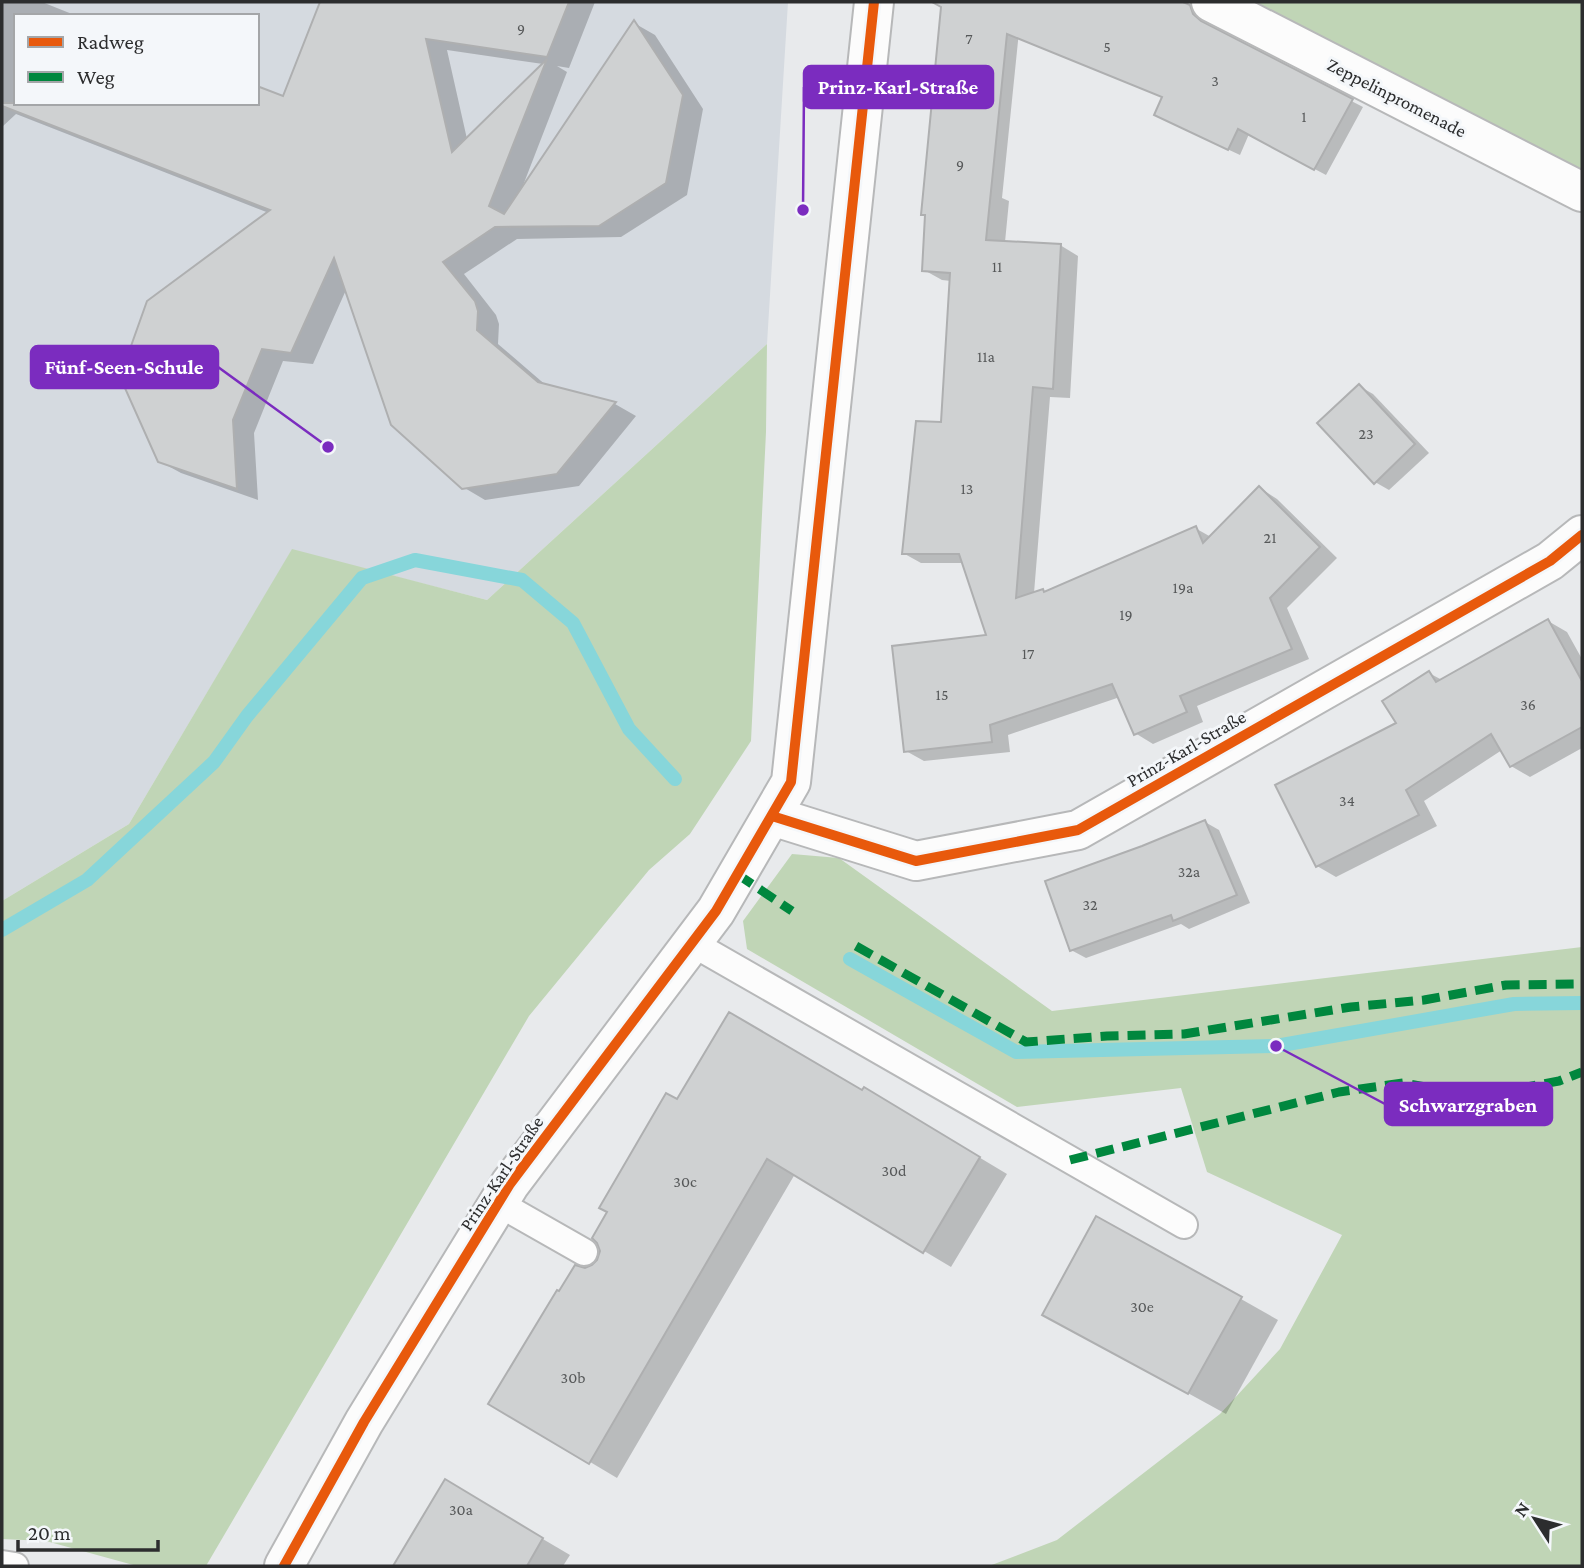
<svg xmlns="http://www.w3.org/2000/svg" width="1584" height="1568" font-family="'Crimson Pro',serif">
<rect width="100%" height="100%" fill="#e8eaec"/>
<path fill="#d5dae0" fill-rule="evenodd" d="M 2,2 L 788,2 L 767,344 L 487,600 L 292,550 L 129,824 L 2,901 ZM 16,16 L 257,16 L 257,103 L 16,103 Z"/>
<g fill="#c0d5b6">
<path d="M 1234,2 L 1582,2 L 1582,181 Z"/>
<path d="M 767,344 L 766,432 L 751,741 L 690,834 L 649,870 L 529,1016 L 206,1566 L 137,1566 L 46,1541 L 2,1539 L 2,901 L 129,824 L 292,549 L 487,600 Z"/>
<path d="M 792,854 L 839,858 L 1052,1011 L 1582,947 L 1582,1566 L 989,1566 L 1057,1540 L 1220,1414 L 1280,1349 L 1342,1235 L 1207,1172 L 1181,1088 L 1017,1107 L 747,949 L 743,921 Z"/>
</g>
<g fill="#0003" fill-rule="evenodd">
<path d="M 2,2 L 42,2 L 77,16 L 16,16 L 16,103 L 257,103 L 284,98 L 322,2 L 595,2 L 569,68 L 557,66 L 567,72 L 522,188 L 634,23 L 655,35 L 703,109 L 687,195 L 621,237 L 517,239 L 464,274 L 496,315 L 499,324 L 498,344 L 548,387 L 615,404 L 636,416 L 579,486 L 485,500 L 463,487 L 346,290 L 313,364 L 283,361 L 254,433 L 258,500 L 181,473 L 159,461 L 269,213 L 16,114 L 2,127 ZM 447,50 L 543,64 L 467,139 Z"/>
<path d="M 943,2 L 1022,2 L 1002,198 L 1009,201 L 1005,242 L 1060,245 L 1078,256 L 1070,398 L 1050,397 L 1034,593 L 1043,591 L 1047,593 L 1195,528 L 1211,537 L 1260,488 L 1277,499 L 1337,558 L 1287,608 L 1309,659 L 1197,706 L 1203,722 L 1153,744 L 1135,733 L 1120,697 L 1008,735 L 1010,752 L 924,761 L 906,751 L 988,636 L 964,563 L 921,563 L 903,553 L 942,423 L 951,281 L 942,280 L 924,270 L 927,216 L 923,214 Z"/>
<path d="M 1062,2 L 1177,2 L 1201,14 L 1204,23 L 1210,28 L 1363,107 L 1326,175 L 1249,134 L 1240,155 L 1167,121 L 1164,98 L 1043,47 Z"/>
<path d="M 1359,386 L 1373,394 L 1429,453 L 1389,490 L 1375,482 Z"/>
<path d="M 1548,621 L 1567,632 L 1582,659 L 1582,748 L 1530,777 L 1511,766 L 1502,750 L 1424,801 L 1437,826 L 1336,877 L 1317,866 L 1429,673 L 1442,680 Z"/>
<path d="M 1205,822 L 1219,830 L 1250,903 L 1189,929 L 1181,924 L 1086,958 L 1071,950 L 1143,848 Z"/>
<path d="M 863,1093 L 892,1105 L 1007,1174 L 951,1267 L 795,1174 L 617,1478 L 491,1403 L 585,1269 L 599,1261 L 677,1102 Z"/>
<path d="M 1241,1299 L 1278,1320 L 1226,1414 L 1082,1335 Z"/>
<path d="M 446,1482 L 570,1555 L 563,1566 L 395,1566 Z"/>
</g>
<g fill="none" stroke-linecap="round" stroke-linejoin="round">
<g stroke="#87d6da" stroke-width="14">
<path d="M 2,930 L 87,880 L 214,762 L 247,716 L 362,578 L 415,560 L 522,580 L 573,623 L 629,729 L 675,779"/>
<path d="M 850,959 L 1016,1052 L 1276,1046 L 1514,1004 L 1582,1003"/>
</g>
</g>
<g fill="#cfd1d2" stroke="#aeafb0" stroke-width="2">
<path d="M 320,2 L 569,2 L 547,57 L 426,39 L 452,152 L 547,59 L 489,206 L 504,214 L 634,20 L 683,95 L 666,183 L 599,226 L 495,227 L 443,262 L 475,301 L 478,311 L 477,330 L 538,382 L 616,402 L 557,474 L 462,489 L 391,425 L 334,258 L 291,353 L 262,349 L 233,420 L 237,489 L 158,462 L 120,377 L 147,301 L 270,210 L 2,106 L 2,103 L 257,103 L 257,86 L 283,96 Z"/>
<path d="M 932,2 L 1183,2 L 1190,5 L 1193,14 L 1201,21 L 1353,99 L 1314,170 L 1238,129 L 1228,150 L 1154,115 L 1162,97 L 1007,34 L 986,240 L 1061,244 L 1053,389 L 1033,387 L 1016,598 L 1043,589 L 1044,592 L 1196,526 L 1203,543 L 1259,486 L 1320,547 L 1270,598 L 1292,649 L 1180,696 L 1187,712 L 1134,735 L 1112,684 L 990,725 L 992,742 L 904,752 L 892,646 L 986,635 L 959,554 L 902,554 L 916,421 L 941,422 L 950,273 L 922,271 L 925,215 L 921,215 L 941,7 Z"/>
<path d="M 1359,384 L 1415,444 L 1374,484 L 1317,423 Z"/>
<path d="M 1548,619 L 1582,681 L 1582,727 L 1510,767 L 1491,734 L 1406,790 L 1419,815 L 1316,867 L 1275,785 L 1396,723 L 1382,701 L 1429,671 L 1436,682 Z"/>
<path d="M 1205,820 L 1237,895 L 1173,921 L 1171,915 L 1070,951 L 1045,881 L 1142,846 Z"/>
<path d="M 729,1012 L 862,1090 L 864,1087 L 980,1157 L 923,1253 L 767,1159 L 589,1464 L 488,1404 L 557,1290 L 559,1291 L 575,1265 L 585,1268 L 592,1265 L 597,1260 L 600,1251 L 597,1243 L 592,1238 L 607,1212 L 599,1208 L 666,1093 L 677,1099 Z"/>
<path d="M 1096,1216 L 1242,1297 L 1188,1394 L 1042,1315 Z"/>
<path d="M 445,1479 L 543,1538 L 527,1566 L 393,1566 Z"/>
</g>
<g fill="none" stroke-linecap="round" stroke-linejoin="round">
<g stroke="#b7b8b9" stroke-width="30">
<g id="service">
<path d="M 692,943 L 1184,1225"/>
<path d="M 498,1203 L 584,1252"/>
<path d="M 2,1564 L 15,1566"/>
</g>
</g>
<g stroke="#b7b8b9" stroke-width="42">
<g id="minor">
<path d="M 1211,2 L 1582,192"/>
<path d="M 772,816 L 916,861 L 1078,830 L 1550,561 L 1582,535"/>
<path d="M 284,1566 L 364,1422 L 510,1184 L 716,911 L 791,782 L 874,2"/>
</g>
</g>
<use href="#service" stroke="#fcfcfc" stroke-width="26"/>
<use href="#minor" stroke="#fcfcfc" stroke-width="38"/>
<g stroke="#00873e" stroke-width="9" stroke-dasharray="18 9" stroke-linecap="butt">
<path d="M 737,874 L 792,911"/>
<path d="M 856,946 L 1026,1042 L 1107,1036 L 1184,1034 L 1351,1007 L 1424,1000 L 1506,985 L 1582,984"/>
<path d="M 1070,1160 L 1339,1092 L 1403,1083 L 1478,1096 L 1559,1081 L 1582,1072"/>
</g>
<g stroke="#f4f7fa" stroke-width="15">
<g id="cycleway">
<path d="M 772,816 L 916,861 L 1078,830 L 1550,561 L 1582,535"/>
<path d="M 284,1566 L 364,1422 L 510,1184 L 716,911 L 791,782 L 874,2"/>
</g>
</g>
<use href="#cycleway" stroke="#e8590c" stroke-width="10"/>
</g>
<g text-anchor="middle" stroke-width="6" stroke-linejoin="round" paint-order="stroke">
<g font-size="16" fill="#565859">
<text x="521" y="34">9</text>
<text x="969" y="44">7</text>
<text x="1107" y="52">5</text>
<text x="1215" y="86">3</text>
<text x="1304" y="122">1</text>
<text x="960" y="170">9</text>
<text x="997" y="272">11</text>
<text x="986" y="362">11a</text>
<text x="1366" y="439">23</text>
<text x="967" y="494">13</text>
<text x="1270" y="543">21</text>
<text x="1183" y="593">19a</text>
<text x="1126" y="620">19</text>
<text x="1028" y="659">17</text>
<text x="942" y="700">15</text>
<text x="1528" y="710">36</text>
<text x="1347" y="806">34</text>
<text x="1189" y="877">32a</text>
<text x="1090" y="910">32</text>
<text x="894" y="1176">30d</text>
<text x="685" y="1187">30c</text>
<text x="1142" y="1312">30e</text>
<text x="573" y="1383">30b</text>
<text x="461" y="1515">30a</text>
</g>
<g font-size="19" fill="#2c2d2e" stroke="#f4f7fa">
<text transform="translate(1397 97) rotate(27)" y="7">Zeppelinpromenade</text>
<text transform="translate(1186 748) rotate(-30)" y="7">Prinz-Karl-Straße</text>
<text transform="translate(501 1173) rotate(-56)" y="7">Prinz-Karl-Straße</text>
</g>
</g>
<path fill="none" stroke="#7b2cbf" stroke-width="2.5" d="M803 210L804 87M328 447L218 367M1276 1046L1385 1104"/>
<g fill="#7b2cbf" stroke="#f4f7fa" stroke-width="2.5">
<circle cx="803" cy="210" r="7"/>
<circle cx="328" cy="447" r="7"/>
<circle cx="1276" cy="1046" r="7"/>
</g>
<g fill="#7b2cbf" stroke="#7b2cbf" stroke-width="2.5">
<rect x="804" y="66" width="189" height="42" rx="7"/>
<rect x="31" y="346" width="187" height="42" rx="7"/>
<rect x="1385" y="1083" width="167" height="42" rx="7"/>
</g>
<g font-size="21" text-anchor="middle" font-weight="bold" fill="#fff">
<text x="898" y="94">Prinz-Karl-Straße</text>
<text x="124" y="374">Fünf-Seen-Schule</text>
<text x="1468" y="1112">Schwarzgraben</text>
</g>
<rect width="1584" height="1568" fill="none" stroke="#2c2d2e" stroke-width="7"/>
<rect x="14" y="14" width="245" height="91" fill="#f4f7fa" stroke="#a4a6a8" stroke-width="2"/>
<rect x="28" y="37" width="35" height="10" fill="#e8590c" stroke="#a4a6a8" stroke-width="2"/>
<text x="77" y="49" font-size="21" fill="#2c2d2e">Radweg</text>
<rect x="28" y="72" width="35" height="10" fill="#00873e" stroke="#a4a6a8" stroke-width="2"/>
<text x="77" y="84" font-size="21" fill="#2c2d2e">Weg</text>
<g transform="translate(1535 1519) rotate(306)" stroke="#f4f7fa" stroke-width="5" paint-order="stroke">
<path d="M0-5L12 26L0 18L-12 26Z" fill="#2c2d2e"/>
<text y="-10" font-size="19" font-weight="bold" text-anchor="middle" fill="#2c2d2e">N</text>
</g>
<path d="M18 1540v10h140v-10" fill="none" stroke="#2c2d2e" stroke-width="3.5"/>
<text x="28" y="1540" font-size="21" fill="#2c2d2e" stroke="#f4f7fa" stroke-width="5" paint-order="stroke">20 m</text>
</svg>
